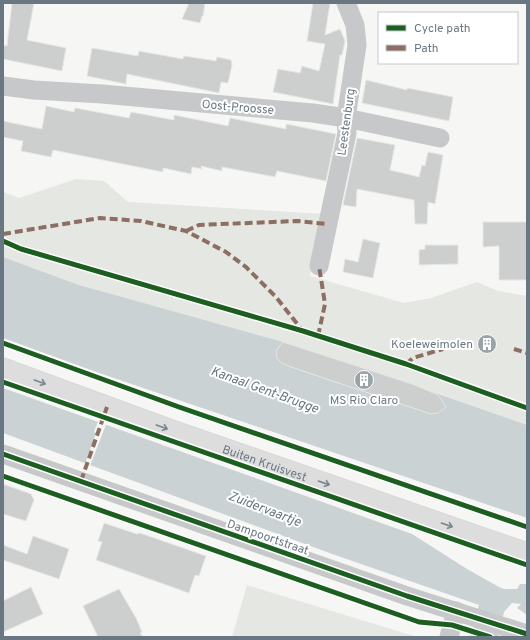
<svg xmlns="http://www.w3.org/2000/svg" width="530" height="640" font-family="Overpass,sans-serif">
<rect width="100%" height="100%" fill="#f6f6f5"/>
<g fill="#e5e7e3">
<path d="M 76,179 L 104,181 L 128,202 L 324,214 L 310,276 L 404,303 L 431,298 L 477,282 L 498,291 L 527,296 L 527,425 L 415,385 L 79,285 L 3,257 L 3,192 L 19,198 Z"/>
<path d="M 247,585 L 417,637 L 232,637 Z"/>
</g>
<g fill="#cbd2d4">
<path d="M 3,257 L 79,285 L 283,342 L 382,374 L 527,425 L 527,518 L 99,373 L 3,338 Z"/>
<path d="M 3,388 L 412,534 L 467,569 L 499,587 L 504,589 L 517,589 L 520,584 L 527,584 L 527,615 L 517,608 L 521,604 L 512,603 L 504,612 L 498,637 L 470,637 L 479,605 L 335,555 L 3,433 Z"/>
</g>
<path fill="#f6f6f5" d="M 99,419 L 107,422 L 90,466 L 85,464 L 96,433 L 94,432 Z"/>
<g fill="#cdcece" stroke="#e6e6e5">
<path d="M 12,3 L 34,3 L 27,40 L 66,48 L 62,71 L 3,59 L 3,45 L 7,46 Z"/>
<path d="M 189,3 L 205,3 L 203,16 L 202,16 L 200,23 L 182,19 Z"/>
<path d="M 313,3 L 330,3 L 325,35 L 340,29 L 345,41 L 342,55 L 340,55 L 333,104 L 273,92 L 278,69 L 300,73 L 302,66 L 319,71 L 325,44 L 307,41 Z"/>
<path d="M 92,48 L 138,56 L 139,51 L 183,59 L 184,56 L 216,61 L 217,57 L 231,60 L 232,65 L 228,83 L 221,82 L 219,93 L 127,74 L 126,84 L 87,76 Z"/>
<path d="M 366,80 L 407,90 L 407,88 L 453,97 L 449,121 L 362,103 Z"/>
<path d="M 46,106 L 74,112 L 75,108 L 129,118 L 131,112 L 174,120 L 174,115 L 228,126 L 230,118 L 286,129 L 286,124 L 336,134 L 326,181 L 277,171 L 275,177 L 222,167 L 222,171 L 201,166 L 202,169 L 192,167 L 191,174 L 163,168 L 163,172 L 53,150 L 51,157 L 21,151 L 23,141 L 3,137 L 3,121 L 42,129 Z"/>
<path d="M 357,138 L 395,145 L 390,170 L 419,177 L 422,165 L 425,166 L 428,152 L 443,155 L 435,204 L 428,202 L 427,224 L 415,224 L 414,200 L 357,189 L 356,207 L 343,205 Z"/>
<path d="M 483,222 L 527,222 L 527,280 L 499,280 L 499,246 L 483,247 Z"/>
<path d="M 363,239 L 380,243 L 373,278 L 343,272 L 345,259 L 358,262 Z"/>
<path d="M 425,245 L 458,245 L 458,264 L 419,265 L 419,250 L 425,249 Z"/>
<circle cx="487" cy="345" r="9"/>
<path d="M 283,342 L 415,385 L 438,395 L 446,407 L 438,413 L 431,414 L 291,367 L 282,363 L 277,358 L 276,351 Z"/>
<path d="M 3,484 L 31,494 L 34,500 L 26,521 L 3,514 Z"/>
<path d="M 104,523 L 137,534 L 140,533 L 206,556 L 199,576 L 195,575 L 189,593 L 96,560 L 102,542 L 98,541 Z"/>
<path d="M 33,536 L 69,549 L 59,579 L 3,560 L 3,545 L 27,554 Z"/>
<path d="M 31,587 L 43,614 L 3,632 L 3,601 Z"/>
<path d="M 119,589 L 136,618 L 142,632 L 140,633 L 143,637 L 98,637 L 83,606 Z"/>
</g>
<g fill="none" stroke-linecap="round" stroke-linejoin="round">
<g stroke="#d1d2d2" stroke-width="23">
<g id="major">
<path id="s1" d="M 3,369 L 169,430 L 527,554"/>
</g>
</g>
<g stroke="#c7c8c9" stroke-width="19">
<path d="M 3,86 L 34,90 L 102,94 L 313,113 L 346,118 L 440,138"/>
<path d="M 319,266 L 347,133 L 346,118 L 357,45 L 355,25 L 346,3"/>
<path d="M 3,454 L 407,596 L 527,634"/>
<path d="M 449,637 L 456,611"/>
</g>
<use href="#major" stroke="#ddddde" stroke-width="22"/>
<g stroke="#8d6e63" stroke-width="4" stroke-dasharray="8 4" stroke-linecap="butt">
<path d="M 186,231 L 199,225 L 297,221 L 328,224"/>
<path d="M 3,234 L 100,218 L 141,221 L 186,231 L 226,252 L 246,267 L 276,297 L 302,330"/>
<path d="M 318,336 L 325,304 L 319,266"/>
<path d="M 514,349 L 527,353"/>
<path d="M 406,364 L 413,358 L 443,349"/>
<path d="M 81,481 L 107,407"/>
</g>
<g stroke="#fff" stroke-width="8">
<g id="cycleway">
<path d="M 3,241 L 21,249 L 303,331 L 406,364 L 527,408"/>
<path d="M 3,343 L 179,407 L 527,527"/>
<path d="M 3,382 L 527,565"/>
<path d="M 3,454 L 407,596 L 527,634"/>
<path d="M 3,476 L 419,622 L 452,625 L 490,637"/>
</g>
</g>
<use href="#cycleway" stroke="#1b5e20" stroke-width="5"/>
</g>
<defs><path id="oneway-shaft" d="M-6 0H5M1.5-3L5.5 0L1.5 3" fill="none" stroke-width="1.6" stroke-linecap="round" stroke-linejoin="round"/></defs>
<g stroke="#7a8690">
<use href="#oneway-shaft" transform="translate(40 382) rotate(20)"/>
<use href="#oneway-shaft" transform="translate(162 427) rotate(20)"/>
<use href="#oneway-shaft" transform="translate(324 483) rotate(19)"/>
<use href="#oneway-shaft" transform="translate(447 525) rotate(19)"/>
</g>
<defs>
<g id="building-disc" transform="scale(1)"><circle r="9.5" fill="#9aa3aa" stroke="#fff"/><path d="M-4-6H4V6H1V3H-1V6H-4ZM-2.5-4.3h1.7v1.8h-1.7ZM.8-4.3h1.7v1.8H.8ZM-2.5-1h1.7V.8h-1.7ZM.8-1h1.7V.8H.8Z" fill="#fff"/></g>
</defs>
<g fill-rule="evenodd">
<use href="#building-disc" x="487" y="344"/>
<use href="#building-disc" x="364" y="380"/>
</g>
<g text-anchor="middle" stroke-width="4" stroke-linejoin="round" paint-order="stroke">
<g font-size="12" fill="#697782" stroke="#fff">
<text transform="translate(238 107) rotate(5)" y="4">Oost-Proosse</text>
<text transform="translate(346 122) rotate(-82)" y="4">Leestenburg</text>
<text dy="4" stroke="none"><textPath href="#s1" startOffset="278">Buiten Kruisvest</textPath></text>
<text transform="translate(268 537) rotate(19)" y="4">Dampoortstraat</text>
</g>
<g font-size="12" fill="#697782" stroke="#fff" text-anchor="end">
<text x="473" y="348">Koeleweimolen</text>
<text x="364" y="404" text-anchor="middle">MS Rio Claro</text>
</g>
<g font-size="13" font-style="italic" fill="#65777e" stroke="#fff">
<text transform="translate(265 389) rotate(20)" y="5">Kanaal Gent-Brugge</text>
<text transform="translate(265 508) rotate(21)" y="5">Zuidervaartje</text>
</g>
</g>
<rect width="530" height="640" fill="none" stroke="#697782" stroke-width="8"/>
<rect x="378" y="12" width="140" height="52" fill="#ffffff" stroke="#c3c9cd"/>
<rect x="386" y="25" width="20" height="6" fill="#1b5e20" stroke="#c3c9cd"/>
<text x="414" y="32" font-size="12" fill="#697782">Cycle path</text>
<rect x="386" y="45" width="20" height="6" fill="#8d6e63" stroke="#c3c9cd"/>
<text x="414" y="52" font-size="12" fill="#697782">Path</text>
</svg>
